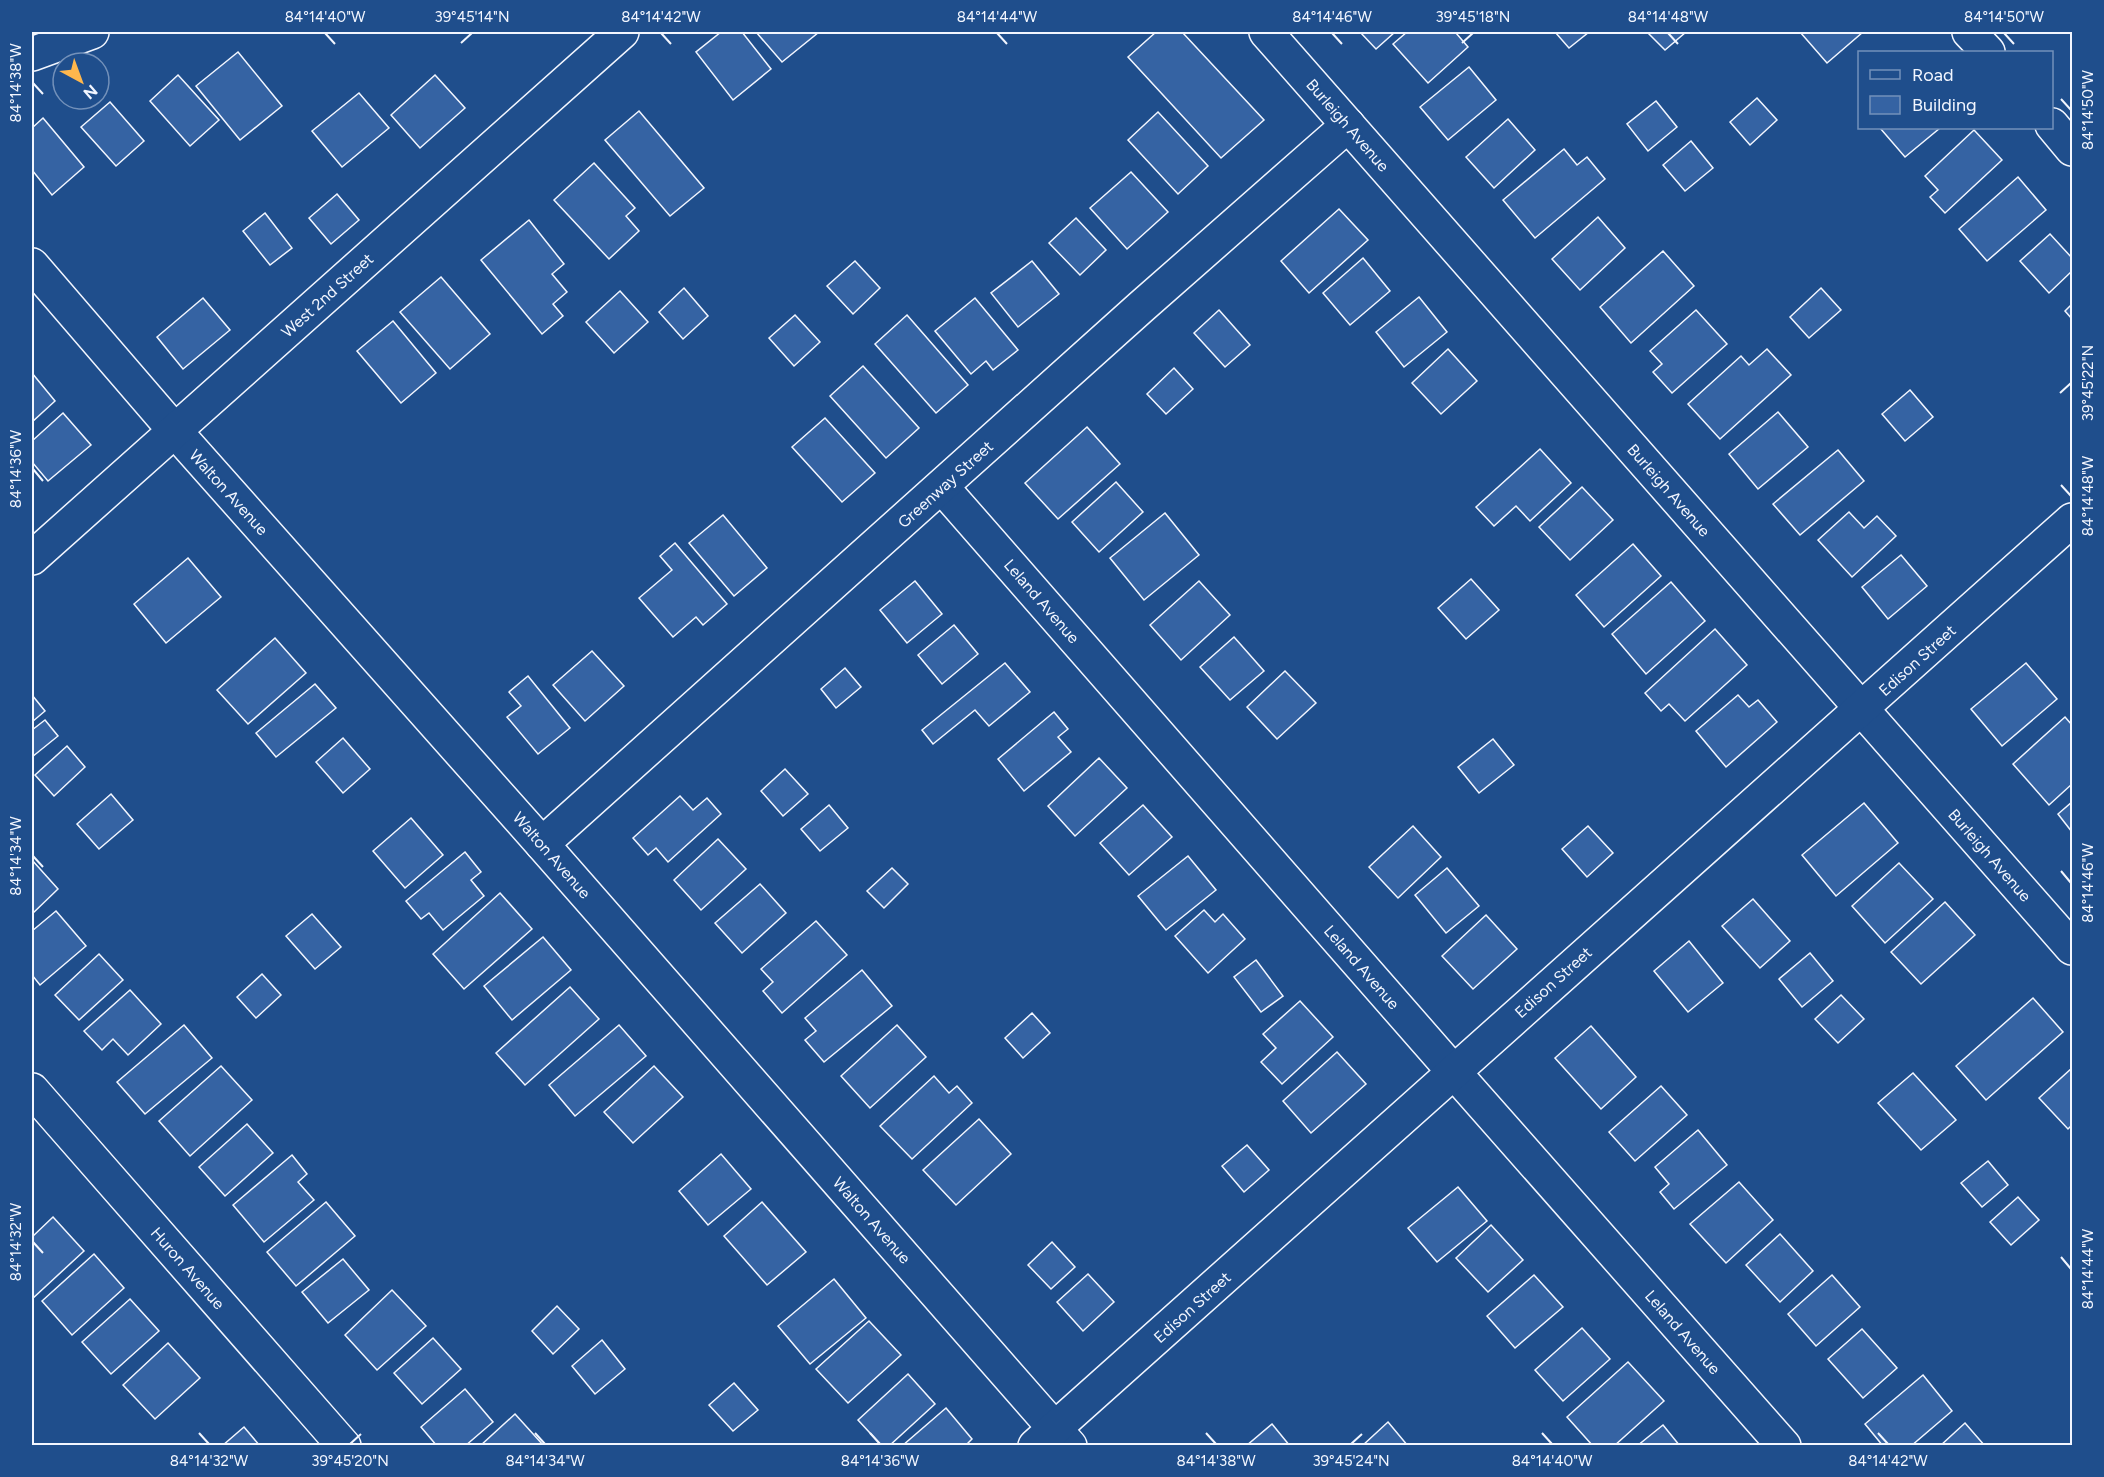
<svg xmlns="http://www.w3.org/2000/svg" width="2104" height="1477" font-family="Figtree,sans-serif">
<rect width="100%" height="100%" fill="#1f4e8c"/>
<g fill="#3563a3" stroke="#f2f6ff" stroke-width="1.5">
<path d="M 721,32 L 742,32 L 771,69 L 733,100 L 696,52 Z"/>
<path d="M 756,32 L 819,32 L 782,62 Z"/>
<path d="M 1156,32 L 1182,32 L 1264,120 L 1221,158 L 1128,57 Z"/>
<path d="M 1360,32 L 1395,32 L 1376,49 Z"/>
<path d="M 1407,32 L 1458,32 L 1456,33 L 1468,47 L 1428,83 L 1393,44 Z"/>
<path d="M 1555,32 L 1589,32 L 1569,48 Z"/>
<path d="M 1647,32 L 1686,32 L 1665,50 Z"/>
<path d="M 1800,32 L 1863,32 L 1827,63 Z"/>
<path d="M 238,52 L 282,106 L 240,140 L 196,86 Z"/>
<path d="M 1469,67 L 1496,100 L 1448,140 L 1420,107 Z"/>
<path d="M 178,75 L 219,120 L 190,146 L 150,101 Z"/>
<path d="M 435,75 L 465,108 L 420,148 L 391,115 Z"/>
<path d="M 359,93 L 389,128 L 342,167 L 312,131 Z"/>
<path d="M 1757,98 L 1777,120 L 1750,145 L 1730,122 Z"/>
<path d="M 1656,101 L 1677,127 L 1648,151 L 1627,124 Z"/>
<path d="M 110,102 L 144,141 L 116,166 L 81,127 Z"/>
<path d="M 639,111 L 704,188 L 670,216 L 605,140 Z"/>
<path d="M 1158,112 L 1208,166 L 1178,194 L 1128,140 Z"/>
<path d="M 43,118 L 84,167 L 52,195 L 32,170 L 32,128 Z"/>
<path d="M 1508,119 L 1535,150 L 1494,188 L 1466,157 Z"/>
<path d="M 1880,128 L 1940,128 L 1905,157 Z"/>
<path d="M 1974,130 L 2002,160 L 1945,213 L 1930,197 L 1938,190 L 1925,176 Z"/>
<path d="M 1691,141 L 1713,168 L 1685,191 L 1663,165 Z"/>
<path d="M 1564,149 L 1577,165 L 1587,157 L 1605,179 L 1535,238 L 1503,200 Z"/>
<path d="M 594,163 L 635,208 L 626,216 L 639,231 L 609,259 L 554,200 Z"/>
<path d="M 1131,172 L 1168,212 L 1127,249 L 1090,208 Z"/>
<path d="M 2018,177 L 2046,210 L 1987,261 L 1959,229 Z"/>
<path d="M 337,194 L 359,220 L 331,244 L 309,218 Z"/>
<path d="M 1339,209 L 1368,240 L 1309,293 L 1281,261 Z"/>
<path d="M 265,213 L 292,248 L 270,265 L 243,231 Z"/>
<path d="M 1598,217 L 1625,248 L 1580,290 L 1552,259 Z"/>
<path d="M 1076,218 L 1106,250 L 1080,275 L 1049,243 Z"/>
<path d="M 529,220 L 564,264 L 552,274 L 567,292 L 553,304 L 563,316 L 542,334 L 481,260 Z"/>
<path d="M 2050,234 L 2072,258 L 2072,271 L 2049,293 L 2020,261 Z"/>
<path d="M 1663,251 L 1694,286 L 1631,343 L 1600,307 Z"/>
<path d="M 1363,258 L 1390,291 L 1350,325 L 1323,293 Z"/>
<path d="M 855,261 L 880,288 L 853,314 L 827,286 Z"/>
<path d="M 1032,261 L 1059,294 L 1018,327 L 991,293 Z"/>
<path d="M 441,277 L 490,334 L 450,369 L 400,312 Z"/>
<path d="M 684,288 L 708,316 L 683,339 L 659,312 Z"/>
<path d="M 1821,288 L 1841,310 L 1809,338 L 1790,317 Z"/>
<path d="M 620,291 L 648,322 L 614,353 L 586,322 Z"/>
<path d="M 1419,297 L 1447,332 L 1404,367 L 1376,332 Z"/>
<path d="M 203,298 L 230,330 L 183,369 L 157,337 Z"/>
<path d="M 975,298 L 1018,350 L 993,370 L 986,361 L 971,374 L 935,331 Z"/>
<path d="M 2072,304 L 2072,319 L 2065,311 Z"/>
<path d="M 1219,310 L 1250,345 L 1225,367 L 1194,333 Z"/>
<path d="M 1696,310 L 1727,344 L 1672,393 L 1653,372 L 1662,364 L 1650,351 Z"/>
<path d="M 795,315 L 820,342 L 794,366 L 769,338 Z"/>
<path d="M 907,315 L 968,385 L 936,413 L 875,344 Z"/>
<path d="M 393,321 L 436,373 L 401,403 L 357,351 Z"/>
<path d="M 1448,349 L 1477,381 L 1441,414 L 1412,383 Z"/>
<path d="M 1767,349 L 1791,375 L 1720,439 L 1688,404 L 1741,356 L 1749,365 Z"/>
<path d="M 863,366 L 919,428 L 886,458 L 830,396 Z"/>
<path d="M 1174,368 L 1193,389 L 1166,414 L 1147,394 Z"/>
<path d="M 32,373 L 55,401 L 32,422 Z"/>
<path d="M 1910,390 L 1933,417 L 1905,441 L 1882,414 Z"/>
<path d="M 1778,412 L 1808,447 L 1758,489 L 1729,454 Z"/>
<path d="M 63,413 L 91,445 L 48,481 L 32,462 L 32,441 Z"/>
<path d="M 825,418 L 875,473 L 842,502 L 792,447 Z"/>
<path d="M 1087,427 L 1120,464 L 1058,519 L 1025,483 Z"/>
<path d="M 1540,449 L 1571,483 L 1530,521 L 1516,506 L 1494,526 L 1476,507 Z"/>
<path d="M 1838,450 L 1864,481 L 1800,535 L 1773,504 Z"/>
<path d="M 1116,482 L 1143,512 L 1099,552 L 1072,522 Z"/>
<path d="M 1582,487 L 1613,520 L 1570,560 L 1539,527 Z"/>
<path d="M 1849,512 L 1864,528 L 1877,516 L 1896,536 L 1852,577 L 1818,540 Z"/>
<path d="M 1165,513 L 1199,555 L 1144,600 L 1110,558 Z"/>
<path d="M 723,515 L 767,568 L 734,596 L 689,543 Z"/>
<path d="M 675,543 L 727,604 L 703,625 L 696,617 L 673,637 L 639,598 L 672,570 L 660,556 Z"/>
<path d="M 1633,544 L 1661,576 L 1604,627 L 1576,595 Z"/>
<path d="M 1901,555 L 1927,586 L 1888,619 L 1862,587 Z"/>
<path d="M 188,558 L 221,597 L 166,643 L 134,604 Z"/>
<path d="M 1471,579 L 1499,610 L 1466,639 L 1438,608 Z"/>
<path d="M 915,581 L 942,614 L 907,643 L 880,610 Z"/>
<path d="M 1199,581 L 1230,615 L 1181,660 L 1150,625 Z"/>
<path d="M 1671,582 L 1705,621 L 1646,674 L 1612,634 Z"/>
<path d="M 954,625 L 978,654 L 942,684 L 918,655 Z"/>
<path d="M 1715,629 L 1747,665 L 1685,721 L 1669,704 L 1661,711 L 1645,693 Z"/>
<path d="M 1234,637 L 1264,671 L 1230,700 L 1200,667 Z"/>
<path d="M 275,638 L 306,673 L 248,724 L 217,690 Z"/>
<path d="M 592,651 L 624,686 L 585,721 L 553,685 Z"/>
<path d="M 1005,663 L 1030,692 L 989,726 L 975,710 L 933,744 L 922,730 Z"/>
<path d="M 2026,663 L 2057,699 L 2002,746 L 1971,709 Z"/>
<path d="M 845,668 L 861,687 L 836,708 L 821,689 Z"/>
<path d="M 1285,671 L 1316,703 L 1277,739 L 1247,707 Z"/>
<path d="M 528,676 L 570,728 L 538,754 L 507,717 L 521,706 L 509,692 Z"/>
<path d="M 315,684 L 336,708 L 276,757 L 256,733 Z"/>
<path d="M 32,695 L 45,711 L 32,722 Z"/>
<path d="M 1738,695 L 1749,707 L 1758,700 L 1777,722 L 1726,767 L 1696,731 Z"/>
<path d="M 1054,712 L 1068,729 L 1058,737 L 1071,752 L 1024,791 L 998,759 Z"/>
<path d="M 2065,717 L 2072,725 L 2072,784 L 2049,805 L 2013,764 Z"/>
<path d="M 45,720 L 58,736 L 32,757 L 32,730 Z"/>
<path d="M 343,738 L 370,769 L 343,793 L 316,762 Z"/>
<path d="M 1493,739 L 1514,765 L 1479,793 L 1458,767 Z"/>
<path d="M 67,746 L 85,767 L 54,796 L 35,775 Z"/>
<path d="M 1099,758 L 1127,788 L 1075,836 L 1048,806 Z"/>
<path d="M 785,769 L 808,794 L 783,816 L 761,791 Z"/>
<path d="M 111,794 L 133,820 L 99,849 L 77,824 Z"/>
<path d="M 680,796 L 693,810 L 707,798 L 721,814 L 668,862 L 656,848 L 648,855 L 633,838 Z"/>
<path d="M 2072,802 L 2072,832 L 2058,814 Z"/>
<path d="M 1864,803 L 1898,843 L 1836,896 L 1802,855 Z"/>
<path d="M 829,805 L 848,828 L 820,851 L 801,829 Z"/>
<path d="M 1143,805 L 1172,837 L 1129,875 L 1100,843 Z"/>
<path d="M 411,818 L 443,855 L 405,888 L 373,851 Z"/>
<path d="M 1413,826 L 1441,857 L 1398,898 L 1369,867 Z"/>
<path d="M 1588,826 L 1613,853 L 1587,877 L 1562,849 Z"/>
<path d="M 718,839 L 746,869 L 701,910 L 674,880 Z"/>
<path d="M 465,852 L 481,872 L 471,880 L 484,896 L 443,930 L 429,913 L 421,919 L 406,901 Z"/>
<path d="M 1188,856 L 1216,890 L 1166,930 L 1138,896 Z"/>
<path d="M 32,860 L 58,889 L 32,914 Z"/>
<path d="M 1899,863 L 1933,899 L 1885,943 L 1852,906 Z"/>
<path d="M 892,868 L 908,884 L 884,908 L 867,891 Z"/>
<path d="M 1447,868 L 1479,906 L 1446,933 L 1415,895 Z"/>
<path d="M 760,884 L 786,913 L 742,953 L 715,923 Z"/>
<path d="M 500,893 L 532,929 L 464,989 L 433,954 Z"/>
<path d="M 1753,899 L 1790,941 L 1760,968 L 1722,926 Z"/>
<path d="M 1945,902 L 1975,935 L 1921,984 L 1891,952 Z"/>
<path d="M 1204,910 L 1215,922 L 1223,914 L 1245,939 L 1208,973 L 1175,936 Z"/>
<path d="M 56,911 L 86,946 L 40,985 L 32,975 L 32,931 Z"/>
<path d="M 312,914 L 341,947 L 315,969 L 286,936 Z"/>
<path d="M 1486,915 L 1517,949 L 1473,989 L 1442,956 Z"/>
<path d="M 816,921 L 847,955 L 782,1013 L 763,991 L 773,982 L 761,969 Z"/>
<path d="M 543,937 L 571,970 L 512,1020 L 484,986 Z"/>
<path d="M 1689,941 L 1723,983 L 1688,1012 L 1654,971 Z"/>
<path d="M 1810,953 L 1833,981 L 1802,1007 L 1779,979 Z"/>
<path d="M 99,954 L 123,980 L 79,1020 L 55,995 Z"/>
<path d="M 1256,960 L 1283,996 L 1261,1012 L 1234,977 Z"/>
<path d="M 862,970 L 892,1006 L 824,1062 L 805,1040 L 816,1031 L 805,1018 Z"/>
<path d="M 262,974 L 281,995 L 256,1018 L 237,997 Z"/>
<path d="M 570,987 L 599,1019 L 525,1085 L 496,1053 Z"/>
<path d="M 130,990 L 161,1024 L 128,1055 L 113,1039 L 102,1050 L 84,1031 Z"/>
<path d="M 1841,995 L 1864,1019 L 1838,1043 L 1815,1019 Z"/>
<path d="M 2033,998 L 2063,1032 L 1986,1100 L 1956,1066 Z"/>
<path d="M 1300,1001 L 1333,1037 L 1282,1084 L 1261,1062 L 1276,1048 L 1263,1034 Z"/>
<path d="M 1032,1013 L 1050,1033 L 1023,1058 L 1005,1038 Z"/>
<path d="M 184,1025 L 212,1058 L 145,1114 L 117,1082 Z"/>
<path d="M 619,1025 L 646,1056 L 575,1116 L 549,1085 Z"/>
<path d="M 897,1025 L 926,1057 L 870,1108 L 841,1076 Z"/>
<path d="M 1591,1026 L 1636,1077 L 1601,1109 L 1555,1058 Z"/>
<path d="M 1337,1052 L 1366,1084 L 1311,1133 L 1283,1101 Z"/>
<path d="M 221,1066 L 252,1100 L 190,1156 L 159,1121 Z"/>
<path d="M 654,1066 L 683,1097 L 633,1143 L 604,1112 Z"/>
<path d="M 2072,1068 L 2072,1125 L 2068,1129 L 2039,1098 Z"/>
<path d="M 1913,1073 L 1956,1120 L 1921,1150 L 1878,1103 Z"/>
<path d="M 934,1076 L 949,1093 L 957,1086 L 972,1103 L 912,1159 L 880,1126 Z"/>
<path d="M 1661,1086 L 1687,1115 L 1635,1161 L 1609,1132 Z"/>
<path d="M 979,1119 L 1011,1154 L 956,1205 L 923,1170 Z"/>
<path d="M 247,1124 L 273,1153 L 225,1196 L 199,1167 Z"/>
<path d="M 1698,1130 L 1727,1165 L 1674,1209 L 1660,1192 L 1669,1184 L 1655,1167 Z"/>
<path d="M 1247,1145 L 1269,1170 L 1244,1192 L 1222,1166 Z"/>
<path d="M 721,1154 L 751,1189 L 708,1225 L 679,1191 Z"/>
<path d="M 292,1155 L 307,1174 L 298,1182 L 314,1200 L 264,1242 L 233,1205 Z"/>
<path d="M 1988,1161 L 2008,1185 L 1982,1207 L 1961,1183 Z"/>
<path d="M 1739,1182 L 1773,1220 L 1726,1263 L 1690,1224 Z"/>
<path d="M 1458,1187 L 1487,1221 L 1437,1262 L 1408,1228 Z"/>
<path d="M 2018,1197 L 2039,1220 L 2011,1245 L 1990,1222 Z"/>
<path d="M 326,1202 L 355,1236 L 296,1286 L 267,1252 Z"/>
<path d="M 762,1202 L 806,1252 L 767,1285 L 724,1236 Z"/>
<path d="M 53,1217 L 84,1251 L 32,1299 L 32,1237 Z"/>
<path d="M 1491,1225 L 1523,1260 L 1488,1292 L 1456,1258 Z"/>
<path d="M 1780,1234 L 1813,1271 L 1780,1302 L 1746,1265 Z"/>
<path d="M 1052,1242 L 1075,1267 L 1051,1289 L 1028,1265 Z"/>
<path d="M 94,1254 L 124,1288 L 72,1335 L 42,1301 Z"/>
<path d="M 343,1259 L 369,1290 L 328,1323 L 302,1292 Z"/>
<path d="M 1088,1274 L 1114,1302 L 1083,1331 L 1057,1302 Z"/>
<path d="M 1534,1275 L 1563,1307 L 1515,1348 L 1487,1316 Z"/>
<path d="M 1832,1275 L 1860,1307 L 1816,1346 L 1788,1314 Z"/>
<path d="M 834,1279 L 866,1318 L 810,1364 L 778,1326 Z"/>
<path d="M 392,1290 L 426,1326 L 377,1370 L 345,1335 Z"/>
<path d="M 130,1299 L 159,1331 L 111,1374 L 82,1342 Z"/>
<path d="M 557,1306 L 579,1329 L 553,1354 L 532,1331 Z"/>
<path d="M 869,1321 L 901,1355 L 848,1403 L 816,1369 Z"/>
<path d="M 1582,1328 L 1610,1359 L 1563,1401 L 1535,1370 Z"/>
<path d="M 1862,1329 L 1897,1368 L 1863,1398 L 1828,1359 Z"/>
<path d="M 433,1338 L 461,1369 L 422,1404 L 394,1373 Z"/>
<path d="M 602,1340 L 625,1369 L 595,1394 L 572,1366 Z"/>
<path d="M 168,1343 L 200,1378 L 155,1419 L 123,1385 Z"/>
<path d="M 1628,1362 L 1664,1401 L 1614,1446 L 1593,1446 L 1567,1417 Z"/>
<path d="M 908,1374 L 935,1404 L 889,1446 L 882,1446 L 858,1420 Z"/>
<path d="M 1923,1375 L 1952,1411 L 1911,1446 L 1883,1446 L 1865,1424 Z"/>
<path d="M 734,1383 L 758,1410 L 733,1431 L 709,1405 Z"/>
<path d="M 465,1389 L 493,1422 L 465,1446 L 437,1446 L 421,1427 Z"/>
<path d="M 946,1408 L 972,1439 L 965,1446 L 902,1446 Z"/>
<path d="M 515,1414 L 544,1446 L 480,1446 Z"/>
<path d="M 1388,1422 L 1408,1446 L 1362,1446 Z"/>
<path d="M 1965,1423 L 1985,1446 L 1940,1446 Z"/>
<path d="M 1272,1424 L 1290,1446 L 1246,1446 Z"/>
<path d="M 1663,1425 L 1680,1446 L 1637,1446 Z"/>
<path d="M 244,1427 L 260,1446 L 222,1446 Z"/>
</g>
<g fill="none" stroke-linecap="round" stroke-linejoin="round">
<g stroke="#f2f6ff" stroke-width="36">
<g id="minor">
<path d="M 1266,32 L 2072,948"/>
<path d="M 1969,32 L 1988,52"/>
<path d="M 32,54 L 92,32"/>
<path d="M 2052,125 L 2072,149"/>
<path d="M 32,265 L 175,431 L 542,844 L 1070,1446"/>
<path d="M 942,487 L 1453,1071 L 1784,1446"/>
<path d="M 32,558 L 622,32"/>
<path d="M 542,844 L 1141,307 L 1348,125"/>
<path d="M 32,1090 L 344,1446"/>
<path d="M 1035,1446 L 2072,520"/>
</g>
</g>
<use href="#minor" stroke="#1f4e8c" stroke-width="33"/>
</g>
<path fill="none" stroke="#f2f6ff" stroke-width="2" d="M 325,33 L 335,44M 661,33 L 671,44M 997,33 L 1007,44M 1332,33 L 1342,44M 1668,33 L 1678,44M 2004,33 L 2014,44M 461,43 L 472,33M 1462,43 L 1473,33M 33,83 L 43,94M 2061,99 L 2071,110M 2060,393 L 2071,383M 33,469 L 43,481M 2061,485 L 2071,496M 33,856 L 43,867M 2061,871 L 2071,883M 33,1242 L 43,1253M 2061,1257 L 2071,1269M 199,1433 L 209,1444M 535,1433 L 545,1444M 870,1433 L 880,1444M 1206,1433 L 1216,1444M 1542,1433 L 1552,1444M 1878,1433 L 1888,1444M 350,1444 L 361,1434M 1351,1444 L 1362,1434"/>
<g text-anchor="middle" stroke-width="4.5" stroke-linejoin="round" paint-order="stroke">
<g font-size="16" fill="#f2f6ff" stroke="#1f4e8c">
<text transform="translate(1348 125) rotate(49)" y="6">Burleigh Avenue</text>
<text transform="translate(327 295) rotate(-42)" y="6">West 2nd Street</text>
<text transform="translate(945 484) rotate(-42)" y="6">Greenway Street</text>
<text transform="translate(1669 490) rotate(49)" y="6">Burleigh Avenue</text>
<text transform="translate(229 492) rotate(48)" y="6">Walton Avenue</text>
<text transform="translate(1042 601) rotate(49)" y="6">Leland Avenue</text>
<text transform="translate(1917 660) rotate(-42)" y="6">Edison Street</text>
<text transform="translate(552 855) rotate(49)" y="6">Walton Avenue</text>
<text transform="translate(1990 855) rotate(49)" y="6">Burleigh Avenue</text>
<text transform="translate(1362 967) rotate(49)" y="6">Leland Avenue</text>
<text transform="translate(1553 982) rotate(-42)" y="6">Edison Street</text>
<text transform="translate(872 1220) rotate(49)" y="6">Walton Avenue</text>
<text transform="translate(188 1268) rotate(49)" y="6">Huron Avenue</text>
<text transform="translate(1192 1307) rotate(-42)" y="6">Edison Street</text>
<text transform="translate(1683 1332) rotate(49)" y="6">Leland Avenue</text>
</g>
</g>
<rect width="2104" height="1477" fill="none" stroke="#1f4e8c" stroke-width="66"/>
<rect x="1858" y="51" width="195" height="78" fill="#1f4e8c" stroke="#7391ba" stroke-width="1.5"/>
<rect x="1870" y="70" width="30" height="9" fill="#1f4e8c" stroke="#7391ba" stroke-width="1.5"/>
<text x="1912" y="81" font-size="18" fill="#f2f6ff">Road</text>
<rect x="1870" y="96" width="30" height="18" fill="#3563a3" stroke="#7391ba" stroke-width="1.5"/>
<text x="1912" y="111" font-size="18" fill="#f2f6ff">Building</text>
<g transform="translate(81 81) rotate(139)"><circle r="28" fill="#1f4e8c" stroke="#7391ba" stroke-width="1.5"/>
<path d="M0-4.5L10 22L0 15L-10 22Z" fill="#ffb74d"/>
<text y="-9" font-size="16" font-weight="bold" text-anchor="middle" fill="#f2f6ff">N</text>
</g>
<rect x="33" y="33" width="2038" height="1411" fill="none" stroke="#f2f6ff" stroke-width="2"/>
<g font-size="15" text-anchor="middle" fill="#f2f6ff">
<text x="325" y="22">84°14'40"W</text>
<text x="472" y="22">39°45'14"N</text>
<text x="661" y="22">84°14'42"W</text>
<text x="997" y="22">84°14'44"W</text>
<text x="1332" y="22">84°14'46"W</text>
<text x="1473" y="22">39°45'18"N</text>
<text x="1668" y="22">84°14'48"W</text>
<text x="2004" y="22">84°14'50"W</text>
<text transform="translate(16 83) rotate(-90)" y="5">84°14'38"W</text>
<text transform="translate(2088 110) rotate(-90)" y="5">84°14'50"W</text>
<text transform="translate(2088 383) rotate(-90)" y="5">39°45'22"N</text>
<text transform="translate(16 469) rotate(-90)" y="5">84°14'36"W</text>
<text transform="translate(2088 496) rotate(-90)" y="5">84°14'48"W</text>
<text transform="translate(16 856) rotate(-90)" y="5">84°14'34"W</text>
<text transform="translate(2088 883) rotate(-90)" y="5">84°14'46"W</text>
<text transform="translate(16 1242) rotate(-90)" y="5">84°14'32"W</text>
<text transform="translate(2088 1269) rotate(-90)" y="5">84°14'44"W</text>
<text x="209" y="1466">84°14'32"W</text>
<text x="350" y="1466">39°45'20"N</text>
<text x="545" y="1466">84°14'34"W</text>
<text x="880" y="1466">84°14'36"W</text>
<text x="1216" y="1466">84°14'38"W</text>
<text x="1351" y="1466">39°45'24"N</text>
<text x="1552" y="1466">84°14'40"W</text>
<text x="1888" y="1466">84°14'42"W</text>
</g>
</svg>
